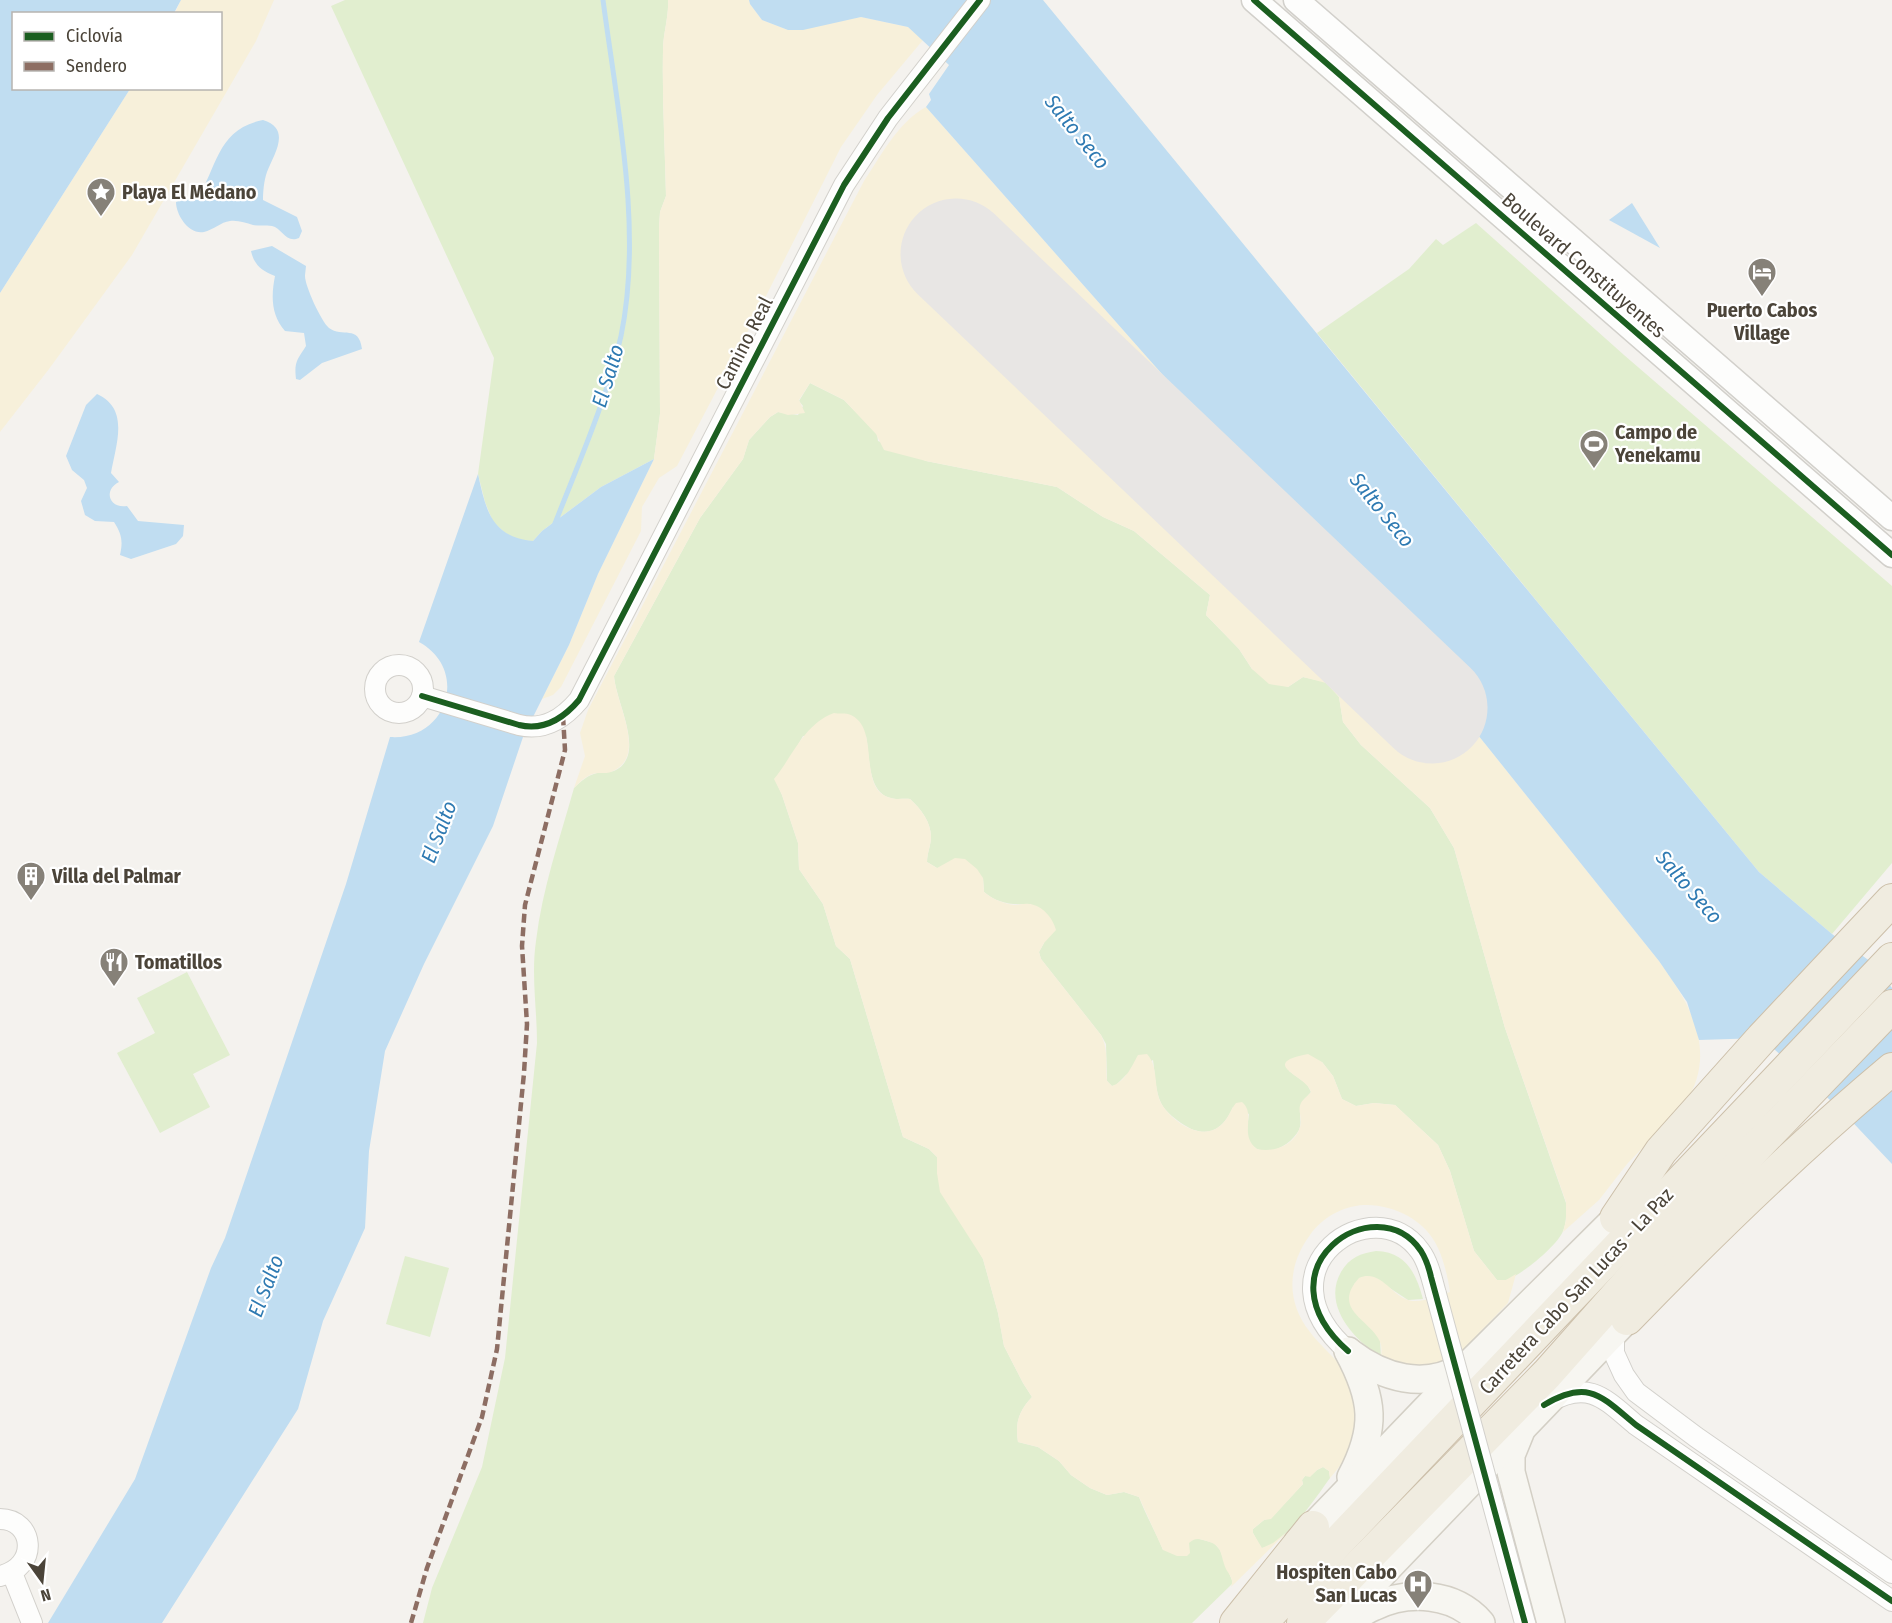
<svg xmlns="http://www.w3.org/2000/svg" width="1892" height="1623" font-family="'Fira Sans Condensed',sans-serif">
<rect width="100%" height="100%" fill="#f4f2ee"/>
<g fill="#e1eecf">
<path d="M 345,0 L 668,0 C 669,17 663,33 663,51 C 662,99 665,148 666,196 L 660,212 L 659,228 L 660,414 L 654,459 L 601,487 L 542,531 L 533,541 L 516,540 L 504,532 L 493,522 L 485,502 L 478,474 L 494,358 L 331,6 Z"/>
<path d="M 1476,223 L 1624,355 L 1892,586 L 1892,863 L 1832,934 L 1759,872 L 1317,333 L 1409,269 L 1436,239 L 1443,245 Z"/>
<path d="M 810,383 L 844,400 L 877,434 L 878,441 L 926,461 L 1057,487 L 1103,517 L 1134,531 L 1210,595 L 1206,615 L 1239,649 L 1252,669 L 1288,687 L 1303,677 L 1326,682 L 1339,697 L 1343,722 L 1361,745 L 1430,808 L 1454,848 L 1505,1028 L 1566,1203 C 1566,1212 1567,1222 1563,1231 C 1558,1245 1521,1276 1506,1280 C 1505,1280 1498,1280 1497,1280 L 1474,1251 L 1450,1171 L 1438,1145 L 1395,1105 L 1374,1103 L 1356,1106 L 1342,1099 L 1333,1076 L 1322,1062 L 1289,1071 L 1307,1084 L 1311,1092 C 1308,1096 1304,1099 1302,1103 C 1297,1111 1303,1121 1299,1130 C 1291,1145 1266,1160 1252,1145 C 1244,1136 1248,1124 1249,1114 L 1233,1107 C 1222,1133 1204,1139 1181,1123 C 1173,1117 1165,1111 1161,1103 C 1155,1091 1155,1073 1153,1060 L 1126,1075 L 1116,1085 L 1112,1086 L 1107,1081 L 1106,1044 L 1101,1035 L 1041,959 L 1039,952 L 1044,943 L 1031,904 C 1013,905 998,904 984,892 L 983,878 L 937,868 L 927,862 C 927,853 931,845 931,837 C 931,822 921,809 910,799 C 904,798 897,800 891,798 C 867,793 870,755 866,736 L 803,736 L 791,757 L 775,779 L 782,795 L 798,843 L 799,869 L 823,904 L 836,946 L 850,959 L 903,1137 L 929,1149 L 937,1157 L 937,1173 L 983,1259 L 998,1313 L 1004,1346 L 1023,1383 L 1032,1397 C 1019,1411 1015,1422 1018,1442 L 1038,1447 L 1059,1461 L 1071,1475 L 1090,1488 L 1107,1495 L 1124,1492 L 1139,1497 C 1146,1516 1156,1532 1163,1550 L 1196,1538 L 1214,1543 L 1220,1550 L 1233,1583 L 1192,1623 L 423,1623 L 432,1588 L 482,1467 L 505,1358 L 537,1043 C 537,1009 531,975 536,941 C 542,889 560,838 574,788 C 581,781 588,775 597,773 C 603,772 610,773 616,770 C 646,754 616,703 614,676 L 700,518 L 743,459 L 749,440 L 770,417 L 778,412 L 798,415 L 803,406 L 799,401 Z"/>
<path d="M 187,972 L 230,1055 L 193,1074 L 210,1107 L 160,1133 L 117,1053 L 155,1033 L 137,998 Z"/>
<path d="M 1376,1251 C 1407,1252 1416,1274 1423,1299 L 1408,1300 L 1373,1277 L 1355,1283 L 1351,1293 L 1380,1340 L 1381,1357 C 1354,1340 1322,1305 1341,1272 C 1349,1258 1361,1253 1376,1251 Z"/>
<path d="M 405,1256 L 449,1268 L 430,1337 L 386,1324 Z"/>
<path d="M 1323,1467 L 1329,1471 L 1330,1478 C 1317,1496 1283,1547 1261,1548 L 1253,1533 L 1253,1529 L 1264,1520 L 1271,1518 L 1303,1484 L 1302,1480 L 1305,1476 L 1310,1476 L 1317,1470 Z"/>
</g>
<g fill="#f7f0da">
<path d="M 181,0 L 274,0 L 256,41 L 132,255 L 49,369 L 0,432 L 0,293 L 130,89 L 220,88 L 220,14 L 175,13 Z"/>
<path d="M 668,0 L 749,0 L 750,4 L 762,20 L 788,30 L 861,17 L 908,27 L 923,40 L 877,95 L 841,147 L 764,300 L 677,466 L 659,478 L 642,507 L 641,531 L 561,687 L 553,695 L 542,699 L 569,645 L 598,574 L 654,459 L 660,414 L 659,228 L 660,212 L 666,196 C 665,148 662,99 663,51 C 663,33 669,17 668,0 Z"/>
<path d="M 926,107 L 1450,700 L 1659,961 C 1691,1005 1719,1053 1684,1105 L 1627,1164 L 1599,1200 L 1563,1232 L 1566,1220 L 1566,1202 L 1505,1028 L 1454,848 L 1430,808 L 1361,745 L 1343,722 L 1339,697 L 1326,683 L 1303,677 L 1288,687 L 1269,684 L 1252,669 L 1239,649 L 1206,615 L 1210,595 L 1134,531 L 1103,517 L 1057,487 L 926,461 L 884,450 L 876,434 L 844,400 L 810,383 L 799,400 L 805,413 L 788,415 L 778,412 L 770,417 L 749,440 L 743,459 L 700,518 L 614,676 C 616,704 646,753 615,770 C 609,774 604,773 598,773 C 588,773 580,782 574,788 L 585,756 L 580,733 L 588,710 L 864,181 C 881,156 898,122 926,107 Z"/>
<path d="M 834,713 C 838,714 844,713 848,714 C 883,725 855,790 891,798 C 897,800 904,798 910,799 C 921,809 931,822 931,837 C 931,845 927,853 927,862 L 937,868 L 955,858 L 965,859 L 977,869 L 983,878 L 984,892 C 992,899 1004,904 1015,905 C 1019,905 1025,903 1029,904 C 1042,905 1053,918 1056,930 L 1044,943 L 1039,952 L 1041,959 L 1101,1035 C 1109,1051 1105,1064 1107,1081 L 1112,1086 C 1125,1082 1132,1066 1138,1055 L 1147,1054 C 1159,1067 1153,1088 1161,1103 C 1171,1121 1201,1142 1220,1126 C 1228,1120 1230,1110 1236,1103 L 1242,1102 C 1257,1115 1238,1134 1257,1149 C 1274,1153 1295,1145 1300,1127 C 1303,1119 1297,1110 1301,1103 C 1303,1099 1308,1096 1311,1092 C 1308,1076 1256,1064 1308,1054 L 1322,1062 L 1333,1076 L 1342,1099 L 1356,1106 L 1374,1103 L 1395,1105 L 1438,1145 L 1450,1171 L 1474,1251 L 1497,1280 L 1506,1280 L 1516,1274 L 1508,1303 L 1457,1356 L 1429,1367 L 1408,1368 L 1381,1357 C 1382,1350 1382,1344 1378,1338 C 1367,1319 1332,1308 1359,1278 C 1382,1268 1393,1300 1413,1301 C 1425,1302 1439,1295 1450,1292 C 1448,1278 1444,1261 1438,1248 C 1426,1220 1393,1204 1364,1205 C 1342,1206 1322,1218 1310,1235 C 1287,1266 1286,1302 1310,1332 C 1319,1344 1331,1354 1341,1366 C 1353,1382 1359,1406 1358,1426 C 1357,1443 1341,1466 1330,1478 L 1329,1471 L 1323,1467 L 1317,1470 L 1310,1477 L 1305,1476 L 1302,1480 L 1303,1484 L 1271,1519 L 1264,1520 L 1253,1529 L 1253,1533 L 1262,1548 L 1273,1543 L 1288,1531 L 1231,1587 C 1234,1579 1230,1576 1226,1569 C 1219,1552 1224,1545 1203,1540 C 1196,1538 1194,1539 1189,1543 L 1190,1553 L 1187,1556 L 1177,1556 L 1163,1550 L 1139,1497 L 1124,1492 L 1107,1495 L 1090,1488 L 1071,1475 L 1059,1461 L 1038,1447 L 1018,1442 C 1015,1422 1019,1411 1032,1397 L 1023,1383 L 1004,1346 L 998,1313 L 983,1259 L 940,1192 L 937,1173 L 937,1157 L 929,1149 L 903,1137 L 850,959 L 836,946 L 823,904 L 799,869 L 798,843 L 782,795 L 774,779 C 793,756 804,724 834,713 Z"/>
</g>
<g fill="#c0ddf1">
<path d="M 0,0 L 181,0 L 174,13 L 14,14 L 14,88 L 130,89 L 0,293 Z"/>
<path d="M 749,0 L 1043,0 L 1759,872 L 1832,934 L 1874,964 L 1892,988 L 1892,1164 L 1842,1111 L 1762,1038 L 1699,1040 L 1687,1002 L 1659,961 L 1450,700 L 926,107 L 931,100 L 929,94 L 949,65 L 908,27 L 861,17 L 803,30 L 788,30 L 762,20 L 750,4 Z"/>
<path d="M 263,120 C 292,129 274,154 267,172 C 264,180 263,192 263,200 L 297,217 L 302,231 L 299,238 C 286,244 282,228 272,226 C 266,225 259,226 253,225 C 246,223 238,220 230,221 C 221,222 213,230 204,232 C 189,235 176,215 176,202 L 185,198 L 197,199 C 218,166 217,129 263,120 Z"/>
<path d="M 1632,203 L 1660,248 L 1609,220 Z"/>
<path d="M 272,246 L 306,266 C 306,267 305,275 305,276 C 305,286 321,321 329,328 C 342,338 359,324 362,349 L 322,363 L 300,380 L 296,379 C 294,362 297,360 306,346 L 304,333 L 285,331 C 271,315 271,296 275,276 C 262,271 254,265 251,251 Z"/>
<path d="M 97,394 C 130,409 116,444 111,473 L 119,482 C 103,490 109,509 127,506 L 138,521 L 184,525 L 183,536 L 176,544 L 131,559 L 120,555 C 123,542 122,534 114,522 L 95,521 L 85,515 L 81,501 L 87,488 L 84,480 L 72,470 L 66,456 L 86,405 Z"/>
<path d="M 654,459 L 598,574 L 569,645 L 523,737 L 493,826 L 424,964 L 385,1051 L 369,1151 L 365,1228 L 323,1321 L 298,1409 L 162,1623 L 48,1623 L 135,1479 L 211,1268 L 225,1238 L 346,884 L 390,737 C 447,741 470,670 419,642 L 478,474 C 486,510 491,537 533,541 L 542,531 L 601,487 Z"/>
</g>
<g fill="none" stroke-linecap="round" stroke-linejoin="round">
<path stroke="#c0ddf1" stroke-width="5" d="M 554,526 C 578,464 606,402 621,336 C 643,230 617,107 603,0"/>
<path stroke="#e8e6e4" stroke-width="111" d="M 956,254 L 1432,708"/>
<g stroke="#d2d0cb" stroke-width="22">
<g id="minor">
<circle cx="399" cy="689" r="24"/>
<path d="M 422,696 L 519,725 C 544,731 563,719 579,700 L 844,185 L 888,118 L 980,0"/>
<path d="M 1618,1328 L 1614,1340 L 1614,1353 L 1624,1375 L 1636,1392 L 1696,1437 L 1892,1573"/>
<path d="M 1348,1351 C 1254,1269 1374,1186 1420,1251 C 1429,1263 1432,1280 1436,1294"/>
<path d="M 1549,1402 C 1590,1379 1606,1400 1636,1425 L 1892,1601"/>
<path d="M 0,1519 C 34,1519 40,1567 0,1576"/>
<path d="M 12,1573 L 32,1623"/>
</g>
</g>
<g stroke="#d2d0cb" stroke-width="27">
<g id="tertiary">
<path d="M 1254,0 L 1892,555"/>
<path d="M 1296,0 L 1892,518"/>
</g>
</g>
<g stroke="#d3cfc5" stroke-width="30">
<g id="secondary">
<path d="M 1348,1351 C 1374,1399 1377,1428 1351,1477"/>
<path d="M 1349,1352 C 1383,1378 1424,1390 1463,1367"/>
<path d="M 1520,1433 L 1511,1455 L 1511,1472 L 1551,1623"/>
<path d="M 1298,1542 L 1472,1361 L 1616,1218"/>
<path d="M 1349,1621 C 1357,1616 1364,1611 1373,1607 C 1408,1590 1454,1592 1481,1623"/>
<path d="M 1335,1623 L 1627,1319"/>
</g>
</g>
<g stroke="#ccbfa9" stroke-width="34">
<g id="trunk">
<path d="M 1616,1218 L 1661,1151 L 1762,1038 L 1892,900"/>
<path d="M 1627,1319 C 1711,1232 1799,1147 1892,1069"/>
<path d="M 1236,1623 L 1313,1527"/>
<path d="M 1261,1623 L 1892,959"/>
<path d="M 1303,1623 L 1547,1374 L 1657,1250 L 1892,1006"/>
</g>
</g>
<use href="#minor" stroke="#fdfdfc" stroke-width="20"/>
<use href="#tertiary" stroke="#fdfdfc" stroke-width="24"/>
<use href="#secondary" stroke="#f7f6f1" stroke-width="27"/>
<use href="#trunk" stroke="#f0ece0" stroke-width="32"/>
<g stroke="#d2d0cb" stroke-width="22" stroke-linecap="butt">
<path id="minor-bridge" d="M 1436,1294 L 1525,1623"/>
</g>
<use href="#minor-bridge" stroke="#fdfdfc" stroke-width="20"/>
<path stroke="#8d6e63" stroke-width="4.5" stroke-dasharray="9 4.5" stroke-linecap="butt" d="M 411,1623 L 427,1568 L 482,1417 L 497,1349 L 524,1073 L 527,1024 L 522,946 L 525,905 L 565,750 L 563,716"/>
<g stroke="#fff" stroke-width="10">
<g id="cycleway">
<path d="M 1254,0 L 1892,555"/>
<path d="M 422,696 L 519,725 C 544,731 563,719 579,700 L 844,185 L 888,118 L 980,0"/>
<path d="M 1348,1351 C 1254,1268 1376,1185 1421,1251 C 1426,1259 1429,1268 1431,1277 L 1525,1623"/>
<path d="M 1544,1405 C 1589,1378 1602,1397 1636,1425 L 1892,1601"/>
</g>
</g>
<use href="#cycleway" stroke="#1b5e20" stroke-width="6"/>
</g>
<defs>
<g id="sight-pin" transform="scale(1.5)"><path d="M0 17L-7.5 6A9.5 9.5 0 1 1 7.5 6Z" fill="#868178" stroke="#fff"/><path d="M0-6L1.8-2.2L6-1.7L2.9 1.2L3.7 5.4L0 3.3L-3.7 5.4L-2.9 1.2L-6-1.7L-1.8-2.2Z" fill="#fff"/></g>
<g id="hotel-pin" transform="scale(1.5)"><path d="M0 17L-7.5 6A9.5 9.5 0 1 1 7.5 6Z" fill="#868178" stroke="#fff"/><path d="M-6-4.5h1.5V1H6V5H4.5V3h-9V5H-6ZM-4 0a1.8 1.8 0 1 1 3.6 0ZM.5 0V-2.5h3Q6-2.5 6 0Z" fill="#fff"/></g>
<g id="stadium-pin" transform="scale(1.5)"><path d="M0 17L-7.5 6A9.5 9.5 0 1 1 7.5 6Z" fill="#868178" stroke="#fff"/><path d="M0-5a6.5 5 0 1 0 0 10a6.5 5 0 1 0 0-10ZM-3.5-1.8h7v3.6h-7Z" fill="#fff"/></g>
<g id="building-pin" transform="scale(1.5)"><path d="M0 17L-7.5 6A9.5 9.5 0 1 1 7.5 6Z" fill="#868178" stroke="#fff"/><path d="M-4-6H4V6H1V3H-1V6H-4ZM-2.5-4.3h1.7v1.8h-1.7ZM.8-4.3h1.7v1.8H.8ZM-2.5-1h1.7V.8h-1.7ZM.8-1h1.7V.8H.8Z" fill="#fff"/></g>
<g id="restaurant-pin" transform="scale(1.5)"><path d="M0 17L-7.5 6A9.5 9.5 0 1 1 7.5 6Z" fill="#868178" stroke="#fff"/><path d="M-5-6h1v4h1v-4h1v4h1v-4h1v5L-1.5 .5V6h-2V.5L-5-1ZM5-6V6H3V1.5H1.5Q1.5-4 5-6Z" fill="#fff"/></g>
<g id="hospital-pin" transform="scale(1.5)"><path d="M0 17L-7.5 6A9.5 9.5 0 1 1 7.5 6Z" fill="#868178" stroke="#fff"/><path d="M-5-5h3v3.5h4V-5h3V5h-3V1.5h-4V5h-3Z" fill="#fff"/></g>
</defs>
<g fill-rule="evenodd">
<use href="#sight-pin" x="101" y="192"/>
<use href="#hotel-pin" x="1762" y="272"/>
<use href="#stadium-pin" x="1594" y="444"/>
<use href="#building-pin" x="31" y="876"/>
<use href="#restaurant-pin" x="114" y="962"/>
<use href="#hospital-pin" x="1418" y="1584"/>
</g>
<g text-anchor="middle" stroke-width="4.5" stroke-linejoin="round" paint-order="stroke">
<g font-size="20" font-weight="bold" fill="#4b4439" stroke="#fff" text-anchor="start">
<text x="122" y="199">Playa El Médano</text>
<text x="1762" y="317" text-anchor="middle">Puerto Cabos<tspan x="1762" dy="23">Village</tspan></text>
<text x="1615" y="439">Campo de<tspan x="1615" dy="23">Yenekamu</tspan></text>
<text x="52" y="883">Villa del Palmar</text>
<text x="135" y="969">Tomatillos</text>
<text x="1397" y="1579" text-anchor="end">Hospiten Cabo<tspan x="1397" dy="23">San Lucas</tspan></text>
</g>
<g font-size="20" fill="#4b4439" stroke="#fff">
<text transform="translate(1584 265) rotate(41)" y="7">Boulevard Constituyentes</text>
<text transform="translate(744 343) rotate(-63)" y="7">Camino Real</text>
<text transform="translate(1576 1291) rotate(-47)" y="7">Carretera Cabo San Lucas - La Paz</text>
</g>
<g font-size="21" font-style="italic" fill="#2e7ab2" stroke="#fff">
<text transform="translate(1077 132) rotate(51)" y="7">Salto Seco</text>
<text transform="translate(608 376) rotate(-73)" y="7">El Salto</text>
<text transform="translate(1382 510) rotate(51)" y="7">Salto Seco</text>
<text transform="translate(439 832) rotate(-69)" y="7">El Salto</text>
<text transform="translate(1689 887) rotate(49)" y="7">Salto Seco</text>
<text transform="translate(266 1286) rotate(-69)" y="7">El Salto</text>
</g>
</g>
<rect x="12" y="12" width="210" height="78" fill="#ffffff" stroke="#b7b4b0" stroke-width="1.5"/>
<rect x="24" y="32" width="30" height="9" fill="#1b5e20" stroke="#b7b4b0" stroke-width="1.5"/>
<text x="66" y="42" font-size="18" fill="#4b4439">Ciclovía</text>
<rect x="24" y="62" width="30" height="9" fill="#8d6e63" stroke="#b7b4b0" stroke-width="1.5"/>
<text x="66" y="72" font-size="18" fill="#4b4439">Sendero</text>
<g transform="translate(42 1581) rotate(165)" stroke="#ffffff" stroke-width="4.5" paint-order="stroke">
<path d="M0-4.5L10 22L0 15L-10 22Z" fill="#4b4439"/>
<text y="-9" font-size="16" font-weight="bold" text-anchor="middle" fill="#4b4439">N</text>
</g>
</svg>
